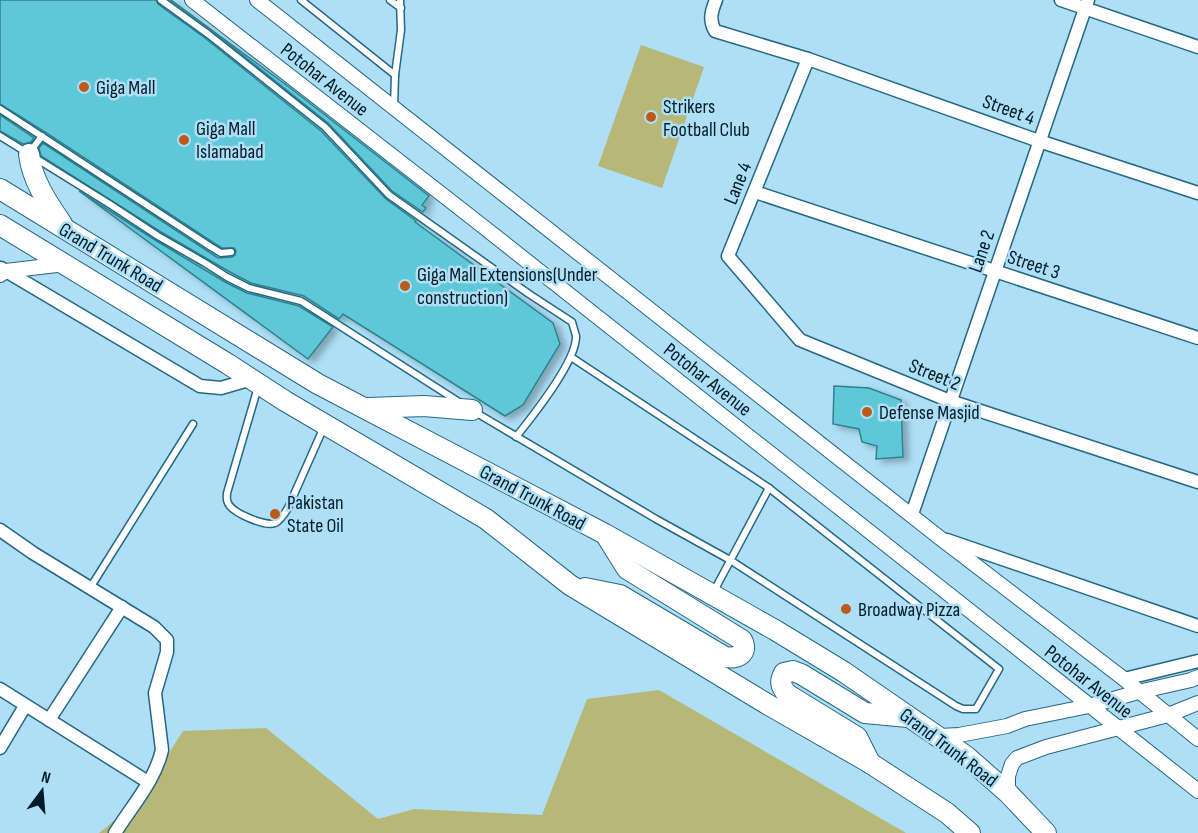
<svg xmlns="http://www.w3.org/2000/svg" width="1198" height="833" font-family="'Sofia Sans Condensed',sans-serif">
<defs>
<filter id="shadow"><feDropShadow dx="5.5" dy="3.5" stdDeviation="3" flood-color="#0004"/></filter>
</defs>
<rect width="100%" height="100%" fill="#aedff6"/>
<g fill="#b7b878">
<path d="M 641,45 L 704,67 L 662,188 L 598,166 Z"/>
<path d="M 659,690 L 906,833 L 99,833 L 139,800 L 183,731 L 266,728 L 378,819 L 414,809 L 542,815 L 587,699 Z"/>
</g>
<g fill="#5fc8d8" stroke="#2f818d" stroke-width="1.5" filter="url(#shadow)">
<path d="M 0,0 L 156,0 L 158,4 L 205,38 L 321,131 L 386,199 L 416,221 L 415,222 L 553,323 L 560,344 L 523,405 L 505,416 L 343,314 L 339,319 L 304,296 L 251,283 L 230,272 L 161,232 L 41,156 L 39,148 L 43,143 L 218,258 L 232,257 L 235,255 L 236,251 L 234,248 L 222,248 L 214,243 L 45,132 L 0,104 Z"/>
<path d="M 170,0 L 171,0 L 289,87 L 429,196 L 422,205 L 426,208 L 423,212 L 392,191 L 328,123 L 211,30 Z"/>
<path d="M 0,115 L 34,138 L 31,142 L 23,144 L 0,131 Z"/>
<path d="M 79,191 L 155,240 L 225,282 L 247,293 L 299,306 L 333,327 L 308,359 Z"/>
<path d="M 834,386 L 869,388 L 901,400 L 903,457 L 876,459 L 877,446 L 862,442 L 859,429 L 833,424 Z"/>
</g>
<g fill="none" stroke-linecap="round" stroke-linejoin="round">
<g stroke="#246883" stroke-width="9">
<g id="service">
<path d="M 161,0 L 208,34 L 325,127 L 389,195 L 529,294 L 572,322 C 573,326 575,332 576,336 C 577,361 532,417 516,437"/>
<path d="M 301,0 L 395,75"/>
<path d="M 390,0 L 401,8"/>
<path d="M 394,107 L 395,75 L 401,30 L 400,0"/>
<path d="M 0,109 L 211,247 L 221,253 L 231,252"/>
<path d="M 0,136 L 111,205 L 158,236 L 205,263 L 227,277 L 249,288 L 301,301 L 459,402"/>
<path d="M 30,152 L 42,136"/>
<path d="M 258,387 L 227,493 C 227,496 226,500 228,503 C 232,513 266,527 275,523 C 281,520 285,513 288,508 L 323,429"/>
<path d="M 475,412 L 656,519 L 730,560 L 956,706 L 963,709 L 976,709 L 999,669 L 769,488 L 571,357"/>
<path d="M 90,588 L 193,424"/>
<path d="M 714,591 L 769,488"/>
</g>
</g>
<g stroke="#246883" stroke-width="15">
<g id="minor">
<path d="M 716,0 C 711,12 709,20 715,31 L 808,59 L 1039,141 L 1198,193"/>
<path d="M 1061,0 L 1198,47"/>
<path d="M 808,59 L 728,256 L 800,340 L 950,401 L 1198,482"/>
<path d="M 755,192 L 1198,338"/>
<path d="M 1,268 L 200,386 L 221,388 L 252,379"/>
<path d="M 912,514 L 1088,0"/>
<path d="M 0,530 L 33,553 L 154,627 L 167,640 L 167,652 L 155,693 L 162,750 C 155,781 131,807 115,833"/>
<path d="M 947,540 L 1198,626"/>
<path d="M 1124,679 L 1198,661"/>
<path d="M 0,689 L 148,782"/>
<path d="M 49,720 L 122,607"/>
<path d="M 0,748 L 25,706"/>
</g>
</g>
<g stroke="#246883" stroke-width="16">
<g id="tertiary">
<path d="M 192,0 L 471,217 L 1198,791"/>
<path d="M 257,0 L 940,538 L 1124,679 L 1198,739"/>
<path d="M 0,275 L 6,271 L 65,264"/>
<path d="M 940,736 L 959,735 L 1007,726 L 1025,719 L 1089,706 L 1138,692 L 1191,680 L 1198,677"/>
<path d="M 1008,793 L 1008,776 L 1012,764 L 1017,758 L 1046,747 L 1168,715 L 1198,703"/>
</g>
</g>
<g stroke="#246883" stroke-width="22">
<g id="trunk">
<path d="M 29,154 C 32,180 47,202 62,224"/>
<path d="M 0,189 L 318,384 L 605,534 L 775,630 L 844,672 L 966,756 L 1008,793 L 1046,833"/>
<path d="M 0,225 L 228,364 L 285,401 L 486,519 L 570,585 L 767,704 L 870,763 L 947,813 L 970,833"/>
<path d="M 368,408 L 424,406 L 472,410"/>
<path d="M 585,588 L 620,595 L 725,657 C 737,659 749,654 742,640 L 627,569 L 607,537"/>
<path d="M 870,763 L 857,737 L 787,694 C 781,687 779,682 784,673 L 793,671 L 801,674 L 865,713 L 908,717"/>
</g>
</g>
<use href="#service" stroke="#fff" stroke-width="6"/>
<use href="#minor" stroke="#fff" stroke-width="12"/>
<use href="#tertiary" stroke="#fff" stroke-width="14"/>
<use href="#trunk" stroke="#fff" stroke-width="20"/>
</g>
<g fill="#bb5a1a" stroke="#aedff6" stroke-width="2">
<circle cx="84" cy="87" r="6"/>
<circle cx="651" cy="117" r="6"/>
<circle cx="184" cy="140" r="6"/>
<circle cx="405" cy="286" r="6"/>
<circle cx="867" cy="412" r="6"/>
<circle cx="275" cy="514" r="6"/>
<circle cx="846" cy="609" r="6"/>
</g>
<g text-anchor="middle" stroke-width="5" stroke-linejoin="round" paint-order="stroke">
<g font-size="20" fill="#011c27" stroke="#aedff6">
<text transform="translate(325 79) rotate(38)" y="7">Potohar Avenue</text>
<text transform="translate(1009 109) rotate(20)" y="7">Street 4</text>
<text transform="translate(737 183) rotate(-68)" y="7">Lane 4</text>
<text transform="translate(981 251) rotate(-71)" y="7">Lane 2</text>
<text transform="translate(111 257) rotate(31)" y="7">Grand Trunk Road</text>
<text transform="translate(1034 264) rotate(18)" y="7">Street 3</text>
<text transform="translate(935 374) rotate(22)" y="7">Street 2</text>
<text transform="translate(708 379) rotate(38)" y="7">Potohar Avenue</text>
<text transform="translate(533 497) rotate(28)" y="7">Grand Trunk Road</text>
<text transform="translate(1089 681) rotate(38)" y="7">Potohar Avenue</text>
<text transform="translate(949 747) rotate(37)" y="7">Grand Trunk Road</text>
</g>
<g font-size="20" fill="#011c27" stroke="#aedff6" text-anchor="start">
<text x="96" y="94">Giga Mall</text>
<text x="663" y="113">Strikers<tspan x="663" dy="23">Football Club</tspan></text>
<text x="196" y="135">Giga Mall<tspan x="196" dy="23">Islamabad</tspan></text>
<text x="417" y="281">Giga Mall Extensions(Under<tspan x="417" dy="23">construction)</tspan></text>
<text x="879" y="419">Defense Masjid</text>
<text x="287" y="509">Pakistan<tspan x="287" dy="23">State Oil</tspan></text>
<text x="858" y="616">Broadway Pizza</text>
</g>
</g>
<g transform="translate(42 791) rotate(16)" stroke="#aedff6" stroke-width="4.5" paint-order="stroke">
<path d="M0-4.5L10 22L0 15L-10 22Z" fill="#011c27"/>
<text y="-9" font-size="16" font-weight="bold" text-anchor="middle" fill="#011c27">N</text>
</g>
</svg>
